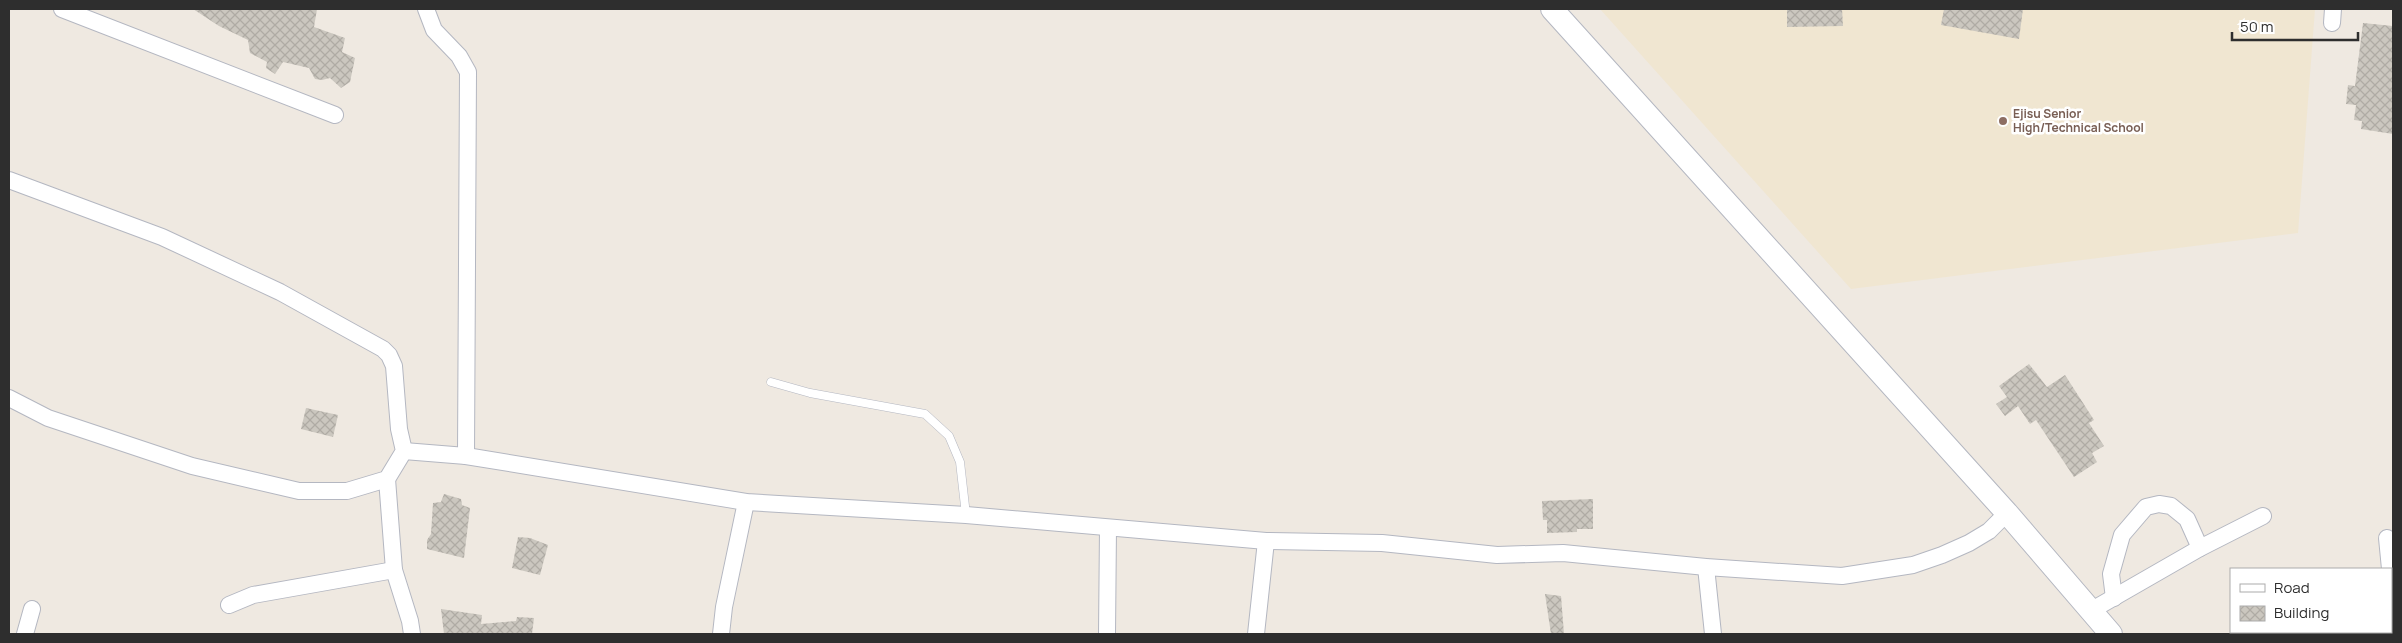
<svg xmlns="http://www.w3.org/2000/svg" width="2402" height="643" font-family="Manrope,sans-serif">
<defs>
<pattern id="building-cross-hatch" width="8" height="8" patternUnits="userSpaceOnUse" patternTransform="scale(1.25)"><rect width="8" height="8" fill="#cbc7bf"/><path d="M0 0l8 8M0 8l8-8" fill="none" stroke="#afaba4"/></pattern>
</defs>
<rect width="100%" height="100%" fill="#efe9e1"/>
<path fill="#f0e6d1" d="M 1600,9 L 2315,9 L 2298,233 L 1851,289 Z"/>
<g fill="url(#building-cross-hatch)">
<path d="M 193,9 L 317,9 L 314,27 L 345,38 L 342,52 L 355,58 L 350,82 L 341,88 L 330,78 L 322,80 L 315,79 L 309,68 L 283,62 L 275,74 L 266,68 L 267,62 L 250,53 L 248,40 L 219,26 Z"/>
<path d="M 1787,9 L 1842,9 L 1843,26 L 1787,27 Z"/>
<path d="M 1944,9 L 2023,9 L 2019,39 L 1941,25 Z"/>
<path d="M 2363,23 L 2393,26 L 2393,134 L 2361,129 L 2362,121 L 2354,120 L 2356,105 L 2346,104 L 2348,85 L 2355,86 Z"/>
<path d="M 2029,364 L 2047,387 L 2065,375 L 2094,420 L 2089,423 L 2104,446 L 2092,453 L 2097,462 L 2074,477 L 2036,420 L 2030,424 L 2018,406 L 2005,416 L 1996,404 L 2007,397 L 1999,386 Z"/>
<path d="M 306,408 L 338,415 L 333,437 L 301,429 Z"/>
<path d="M 444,494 L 461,499 L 462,505 L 470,508 L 464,558 L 427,549 L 427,540 L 431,534 L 433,503 L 441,502 Z"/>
<path d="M 1593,499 L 1593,529 L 1577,529 L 1577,532 L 1547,533 L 1547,520 L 1543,520 L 1542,501 Z"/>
<path d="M 518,537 L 530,538 L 548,545 L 540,575 L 512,568 Z"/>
<path d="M 1545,594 L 1561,596 L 1564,634 L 1551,634 Z"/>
<path d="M 441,609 L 482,615 L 481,624 L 516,621 L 517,617 L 534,618 L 532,634 L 444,634 Z"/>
</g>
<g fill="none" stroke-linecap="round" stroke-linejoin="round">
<g stroke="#b4b7c1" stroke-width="9">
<path id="service" d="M 771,382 L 810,393 L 925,414 L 949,436 L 960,462 L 966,515"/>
</g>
<g stroke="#b4b7c1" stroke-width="18">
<g id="minor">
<path d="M 62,9 L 335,115"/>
<path d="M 426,9 L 434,30 L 459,56 L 468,72 L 466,456"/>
<path d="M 2332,23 L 2333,9"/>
<path d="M 9,180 L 162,237 L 280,292 L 383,349 L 389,355 L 394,366 L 399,429 L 404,451 L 387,479 L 347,491 L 299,491 L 192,466 L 48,418 L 9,398"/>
<path d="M 404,451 L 466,456 L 746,502 L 966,515 L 1266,541 L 1382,543 L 1497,555 L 1563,553 L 1706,567 L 1842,576 L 1913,565 L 1942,555 L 1969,543 L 1989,531 L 2007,513"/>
<path d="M 387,479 L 394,570 L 410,621 L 412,634"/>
<path d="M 2387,538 L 2390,569"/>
<path d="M 1706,567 L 1713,634"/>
<path d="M 2391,572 L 2393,595"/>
<path d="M 2114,598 L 2111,574 L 2122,535 L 2146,507 L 2159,504 L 2171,506 L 2187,519 L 2200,548"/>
<path d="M 229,605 L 253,595 L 394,570"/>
<path d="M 2092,610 L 2200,548 L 2263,516"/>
<path d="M 25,634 L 32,609"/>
<path d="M 721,634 L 724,607 L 746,502"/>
<path d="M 1107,634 L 1108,528"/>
<path d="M 1256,634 L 1266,541"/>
<path d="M 2391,634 L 2393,624"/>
</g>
</g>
<g stroke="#b4b7c1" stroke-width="24">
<path id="secondary" d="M 1552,9 L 2007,513 L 2111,634"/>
</g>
<use href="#service" stroke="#fff" stroke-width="8"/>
<use href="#minor" stroke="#fff" stroke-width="16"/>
<use href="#secondary" stroke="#fff" stroke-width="22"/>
</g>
<circle fill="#8d6e63" stroke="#fff" stroke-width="2" cx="2003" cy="121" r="5"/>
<g text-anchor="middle" stroke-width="5" stroke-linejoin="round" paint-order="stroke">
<g font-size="12" font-weight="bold" fill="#785e54" stroke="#fff" text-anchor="start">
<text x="2013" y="118">Ejisu Senior<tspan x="2013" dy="14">High/Technical School</tspan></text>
</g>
</g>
<rect width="2402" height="643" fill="none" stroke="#2e2e2e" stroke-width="20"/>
<rect x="2230" y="568" width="162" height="65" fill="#ffffff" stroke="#ababab"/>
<rect x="2240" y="584" width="25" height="8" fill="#ffffff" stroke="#ababab"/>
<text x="2274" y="593" font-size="15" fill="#2e2e2e">Road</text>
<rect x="2240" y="606" width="25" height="15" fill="url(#building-cross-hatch)" stroke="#ababab"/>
<text x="2274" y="618" font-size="15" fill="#2e2e2e">Building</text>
<path d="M2232 32v8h126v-8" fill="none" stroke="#2e2e2e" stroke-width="2.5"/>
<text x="2240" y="32" font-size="15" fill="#2e2e2e" stroke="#ffffff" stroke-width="4" paint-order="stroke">50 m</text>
</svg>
